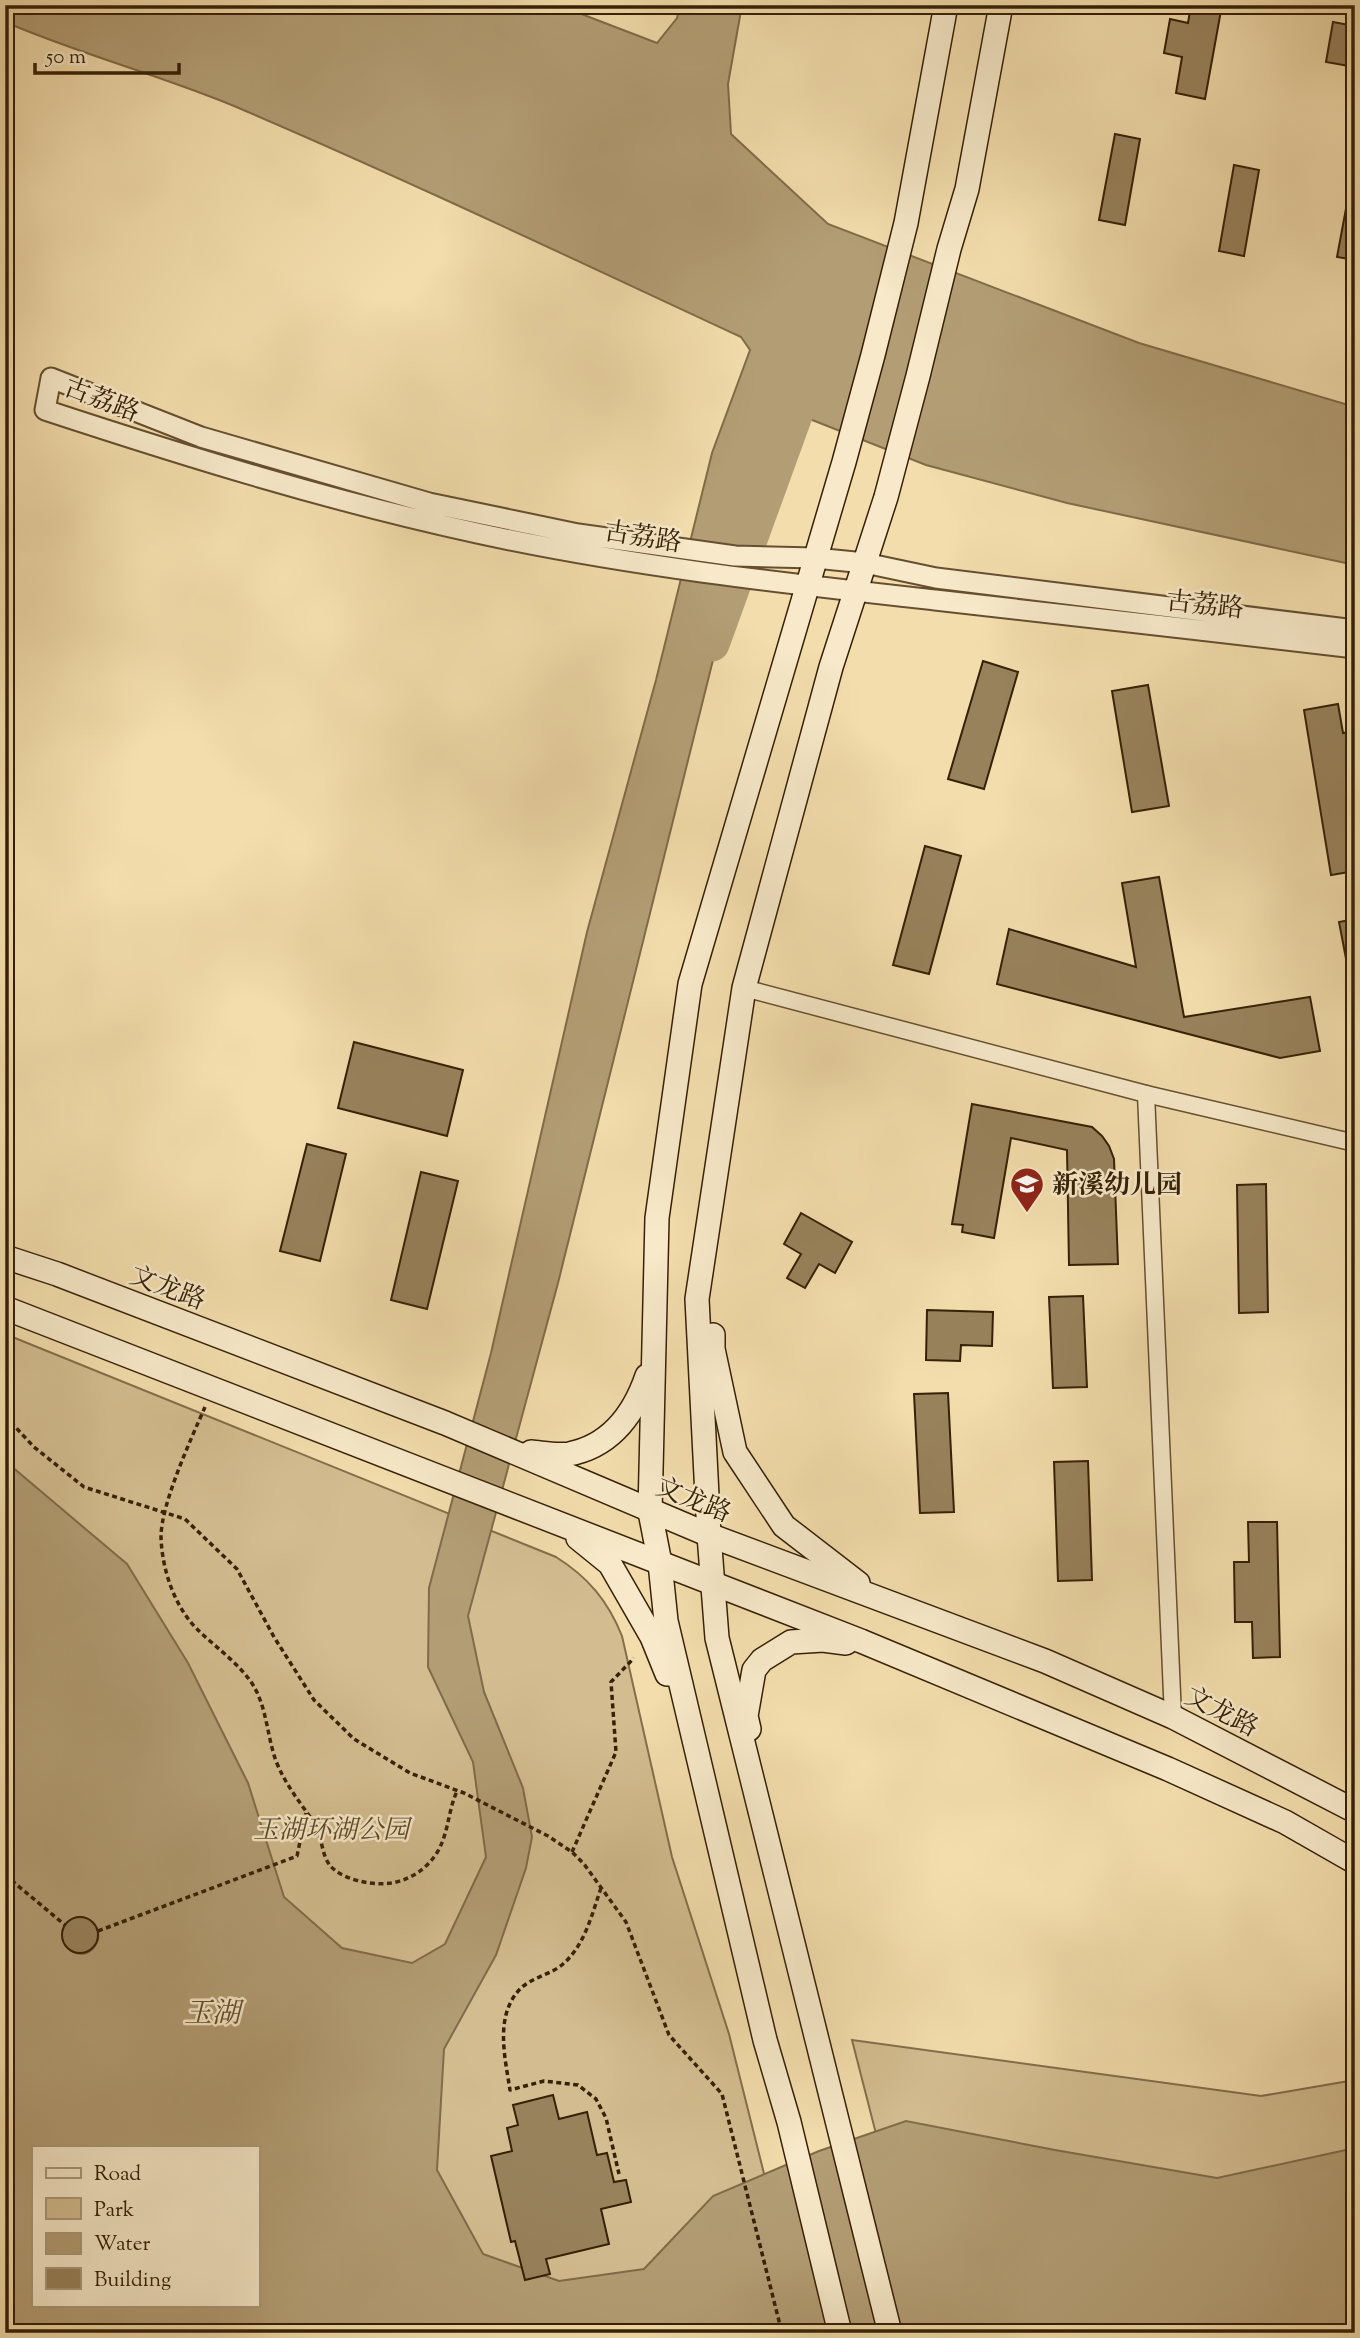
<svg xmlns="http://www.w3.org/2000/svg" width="1360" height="2338" font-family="'Sorts Mill Goudy','Noto Serif SC',serif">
<rect width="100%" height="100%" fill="#f3ddac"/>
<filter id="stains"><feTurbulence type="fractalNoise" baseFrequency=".00286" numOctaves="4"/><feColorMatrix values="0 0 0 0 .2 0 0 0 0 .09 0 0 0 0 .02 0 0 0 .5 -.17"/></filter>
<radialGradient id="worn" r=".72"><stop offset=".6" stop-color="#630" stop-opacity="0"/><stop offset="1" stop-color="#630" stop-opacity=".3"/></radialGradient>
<g fill="#d3bd90" stroke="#846e4b" stroke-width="2" fill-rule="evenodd">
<path d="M 5,1334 L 556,1557 C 588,1577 608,1601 622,1636 L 672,1857 L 729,2034 L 804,2333 L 5,2333 ZM 33,2147 L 257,2147 L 257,2305 L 33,2305 Z"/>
<path d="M 852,2040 L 1261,2096 L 1355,2080 L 1355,2333 L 927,2333 Z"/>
</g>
<path fill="#b39d74" stroke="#816b48" stroke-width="2" fill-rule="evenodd" d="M 5,5 L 558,5 L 657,43 L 677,18 L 680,5 L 742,5 L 728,84 L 731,134 L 828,224 L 1139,343 L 1355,407 L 1355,565 L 1067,503 L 926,465 L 797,414 L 764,455 L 558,1283 L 468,1616 L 484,1692 L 523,1788 L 532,1837 L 526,1868 L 496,1955 L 444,2049 L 437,2170 L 483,2254 L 559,2281 L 644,2269 L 713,2196 L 819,2151 L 906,2121 L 1055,2150 L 1217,2178 L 1355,2148 L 1355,2330 L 1346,2333 L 5,2333 L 5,1461 L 127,1564 L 188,1663 L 248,1783 L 284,1897 L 342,1948 L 412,1963 L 445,1944 L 486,1857 L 473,1762 L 428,1667 L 429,1588 L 491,1353 L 587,932 L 656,680 L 712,453 L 750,350 L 741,337 C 573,259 405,179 234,106 C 159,75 80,54 5,22 ZM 80,1917 C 94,1919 104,1933 95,1946 C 76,1973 41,1924 80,1917 ZM 33,2147 L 257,2147 L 257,2305 L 33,2305 Z"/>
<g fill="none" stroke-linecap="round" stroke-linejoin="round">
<path stroke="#b39d74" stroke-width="35" d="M 712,644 L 810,374"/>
</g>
<g fill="#98825c" stroke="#362006" stroke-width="2">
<path d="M 1191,5 L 1222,5 L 1205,99 L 1176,93 L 1182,57 L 1164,53 L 1170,19 L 1188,23 Z"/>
<path d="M 1333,22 L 1355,26 L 1355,67 L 1326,62 Z"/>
<path d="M 1115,134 L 1140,139 L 1125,225 L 1099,220 Z"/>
<path d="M 1234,165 L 1259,170 L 1244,256 L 1219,251 Z"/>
<path d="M 1347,203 L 1355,204 L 1355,260 L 1337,257 Z"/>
<path d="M 983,661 L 1018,672 L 984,789 L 948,779 Z"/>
<path d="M 1148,685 L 1169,806 L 1132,812 L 1112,691 Z"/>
<path d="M 1338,704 L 1343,733 L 1355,731 L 1355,770 L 1348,771 L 1355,812 L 1355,871 L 1331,875 L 1304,710 Z"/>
<path d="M 925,846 L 961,856 L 929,974 L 893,965 Z"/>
<path d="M 1159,877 L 1184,1017 L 1310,997 L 1320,1051 L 1280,1058 L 997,984 L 1009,929 L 1136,967 L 1122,883 Z"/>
<path d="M 1355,919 L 1355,963 L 1347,964 L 1339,922 Z"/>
<path d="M 354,1042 L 463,1070 L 447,1136 L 338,1108 Z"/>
<path d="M 972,1104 L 1092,1127 L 1102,1136 L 1109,1146 L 1114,1159 L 1118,1264 L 1069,1265 L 1067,1150 L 1011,1138 L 994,1238 L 962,1232 L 963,1225 L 952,1224 Z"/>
<path d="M 307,1144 L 346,1154 L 320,1261 L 280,1251 Z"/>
<path d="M 421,1172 L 458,1181 L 427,1309 L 391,1300 Z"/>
<path d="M 1266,1184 L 1268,1312 L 1239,1313 L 1237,1185 Z"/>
<path d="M 801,1213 L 852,1242 L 835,1273 L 819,1264 L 805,1288 L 787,1278 L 801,1254 L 784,1244 Z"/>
<path d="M 1083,1296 L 1087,1387 L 1053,1388 L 1049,1297 Z"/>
<path d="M 927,1310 L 993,1312 L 992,1346 L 961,1345 L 960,1361 L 926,1360 Z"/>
<path d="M 948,1393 L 954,1512 L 920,1513 L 914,1394 Z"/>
<path d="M 1088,1461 L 1092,1580 L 1058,1581 L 1054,1462 Z"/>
<path d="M 1248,1522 L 1277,1522 L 1280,1657 L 1253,1658 L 1252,1622 L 1235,1622 L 1234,1562 L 1249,1562 Z"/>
<circle cx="80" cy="1935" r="18"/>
<path d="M 553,2095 L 559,2119 L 587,2112 L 597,2155 L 607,2153 L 614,2182 L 626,2180 L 631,2202 L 601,2209 L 609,2244 L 546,2259 L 550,2274 L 525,2280 L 515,2241 L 511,2242 L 491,2156 L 512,2151 L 507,2128 L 518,2125 L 513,2105 Z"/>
</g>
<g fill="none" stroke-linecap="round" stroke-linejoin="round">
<g stroke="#654f30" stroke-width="19">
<g id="minor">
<path d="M 744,988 L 1146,1094 L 1173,1717"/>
<path d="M 1146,1094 L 1355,1143"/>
</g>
</g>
<g stroke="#654f30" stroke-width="23">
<path id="tertiary" d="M 1355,630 L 936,578 L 865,563 L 815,558 L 735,556 L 578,534 L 429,503 L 201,437 L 51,378 L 45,410 C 188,457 330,501 477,533 C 628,566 782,583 935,600 C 1075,615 1215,632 1355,648"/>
</g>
<g stroke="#362006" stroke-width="26">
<g id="secondary">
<path d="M 5,1257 L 57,1274 L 445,1423 L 709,1535 L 1045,1661 L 1173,1717 L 1355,1811"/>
<path d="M 5,1308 L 861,1641 L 1168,1769 L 1285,1822 L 1355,1862"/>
<path d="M 713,1335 L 713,1349 L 735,1452 L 784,1526 L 858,1583"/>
<path d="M 531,1452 C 543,1453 557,1456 569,1454 C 611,1446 634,1414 647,1376"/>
<path d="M 578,1538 L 610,1564 L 652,1637 L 667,1674"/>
<path d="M 749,1729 L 746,1716 L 754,1670 L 762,1660 L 791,1642 L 823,1640 L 846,1643"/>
<path d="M 840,2333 L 789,2122 L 765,2040 L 666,1621 L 660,1563 L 650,1512 L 657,1218 L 690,984 L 844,462 L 873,355 L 906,223 L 946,5"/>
<path d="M 890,2333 L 717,1638 L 709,1535 L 697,1299 L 744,988 L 831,667 L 886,497 L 918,376 L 949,249 L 967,189 L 1001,5"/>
</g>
</g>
<g stroke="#362006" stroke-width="3.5" stroke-dasharray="5 3.5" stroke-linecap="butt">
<path d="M 205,1407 C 191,1439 161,1504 161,1537 C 162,1569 174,1606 197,1629 C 215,1647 239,1663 253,1685 C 267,1708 267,1736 276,1761 C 286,1786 300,1802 315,1824 C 322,1835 321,1853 329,1864 C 340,1880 374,1886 392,1883 C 412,1879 428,1868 438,1851 C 449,1831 448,1811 457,1791"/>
<path d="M 5,1416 L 34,1447 L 84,1487 L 185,1519 L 237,1569 L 274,1637 L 314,1700 L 354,1739 L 410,1773 L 464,1793 L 548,1836 L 572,1852 L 584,1864 L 626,1922 L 669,2035 L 722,2094 L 782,2333"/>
<path d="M 572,1852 L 616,1752 L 611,1682 L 634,1658"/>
<path d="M 5,1875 L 65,1925"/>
<path d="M 601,1888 C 592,1914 585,1945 563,1964 C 552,1974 533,1977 521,1988 C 494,2015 505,2057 510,2090 L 544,2081 L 578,2085 L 596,2099 L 606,2118 L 619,2174"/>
<path d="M 98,1931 L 297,1856 L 306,1813"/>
</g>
<use href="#minor" stroke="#f7e9c9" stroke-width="16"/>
<use href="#tertiary" stroke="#f7e9c9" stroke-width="19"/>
<use href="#secondary" stroke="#f7e9c9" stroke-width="23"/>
</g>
<defs>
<g id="school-pin" transform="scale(1.75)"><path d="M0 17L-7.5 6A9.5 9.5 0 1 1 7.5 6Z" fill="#8f2418" stroke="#f7e9c9"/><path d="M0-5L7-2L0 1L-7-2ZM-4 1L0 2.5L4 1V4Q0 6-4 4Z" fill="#fff"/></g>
</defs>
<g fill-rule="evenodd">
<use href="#school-pin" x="1027" y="1184"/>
</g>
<g text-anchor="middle" stroke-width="5" stroke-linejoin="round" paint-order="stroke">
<g font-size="26" fill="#362006" stroke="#f7e9c9">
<text transform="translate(102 399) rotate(21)" y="9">古荔路</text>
<text transform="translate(643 536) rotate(9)" y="9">古荔路</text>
<text transform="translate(1205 604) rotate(6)" y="9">古荔路</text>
<text transform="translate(168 1287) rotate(21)" y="9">文龙路</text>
<text transform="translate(694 1499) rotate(22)" y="9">文龙路</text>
<text transform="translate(1222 1711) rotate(27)" y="9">文龙路</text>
</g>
<g font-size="26" font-weight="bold" fill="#362006" stroke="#f7e9c9" text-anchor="start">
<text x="1052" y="1193">新溪幼儿园</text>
</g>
<g font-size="26" font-style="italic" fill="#5d4728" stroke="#f7e9c9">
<text x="331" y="1838">玉湖环湖公园</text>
</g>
<g font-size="28" font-style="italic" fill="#624c2c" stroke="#f7e9c9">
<text x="212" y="2022">玉湖</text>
</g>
</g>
<rect width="1360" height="2338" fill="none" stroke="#f3ddac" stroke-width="28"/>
<rect x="7" y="7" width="1346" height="2324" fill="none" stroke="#362006" stroke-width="3.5"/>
<rect x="14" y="14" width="1332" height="2310" fill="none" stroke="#362006" stroke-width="2"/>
<rect x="32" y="2146" width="228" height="161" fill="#f7e9c9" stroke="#aa997b" stroke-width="2"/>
<rect x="46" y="2168" width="35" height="10" fill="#f7e9c9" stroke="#aa997b" stroke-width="2"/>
<text x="94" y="2180" font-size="21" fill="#362006">Road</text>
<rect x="46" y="2198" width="35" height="21" fill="#d3bd90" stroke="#aa997b" stroke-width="2"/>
<text x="94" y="2216" font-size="21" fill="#362006">Park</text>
<rect x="46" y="2233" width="35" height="21" fill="#b39d74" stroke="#aa997b" stroke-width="2"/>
<text x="94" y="2250" font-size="21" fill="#362006">Water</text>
<rect x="46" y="2268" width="35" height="21" fill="#98825c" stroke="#aa997b" stroke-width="2"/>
<text x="94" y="2286" font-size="21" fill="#362006">Building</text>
<path d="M35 63v10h144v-10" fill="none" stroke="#362006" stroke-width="3.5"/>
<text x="46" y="63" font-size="21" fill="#362006" stroke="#f7e9c9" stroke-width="5" paint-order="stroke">50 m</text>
<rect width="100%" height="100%" filter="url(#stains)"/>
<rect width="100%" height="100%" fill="url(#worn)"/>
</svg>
